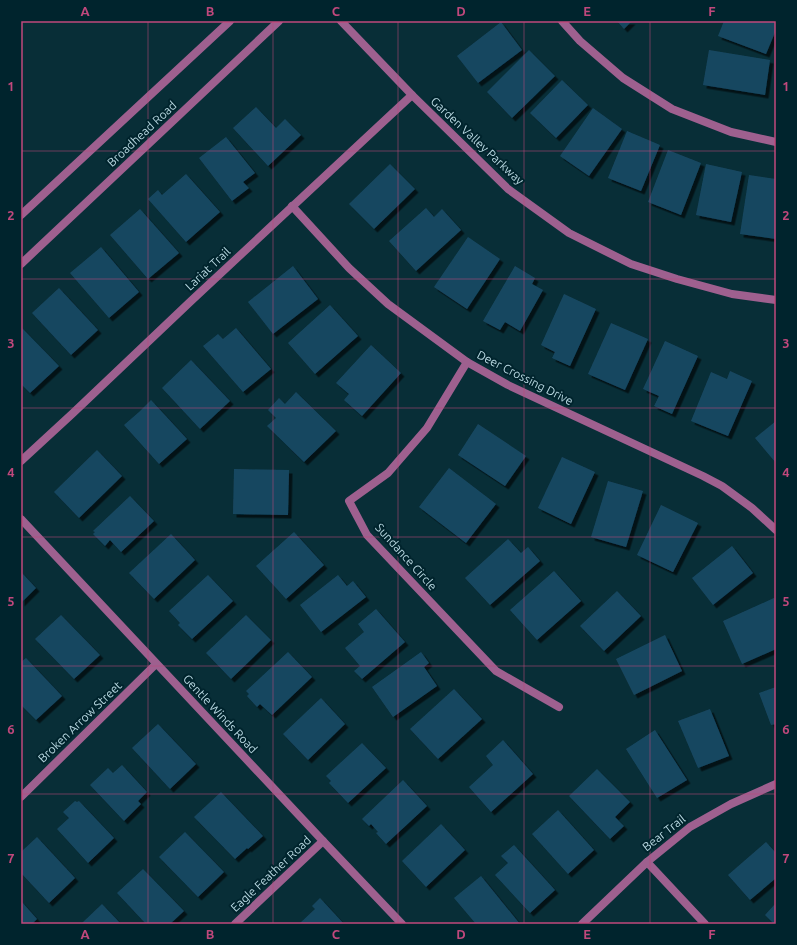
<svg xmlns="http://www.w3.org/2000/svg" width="797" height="945" font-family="Ubuntu,sans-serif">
<defs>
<filter id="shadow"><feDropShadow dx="3.5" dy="3.5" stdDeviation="0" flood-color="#0009"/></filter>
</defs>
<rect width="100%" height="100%" fill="#082e37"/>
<g fill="#184761" filter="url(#shadow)">
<path d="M 617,21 L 632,21 L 624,29 Z"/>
<path d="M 724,21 L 776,21 L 776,30 L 766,54 L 718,36 Z"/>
<path d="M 501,22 L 522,50 L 478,83 L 457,56 Z"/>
<path d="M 529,50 L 555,76 L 512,118 L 487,92 Z"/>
<path d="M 709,50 L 770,60 L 765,95 L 703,85 Z"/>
<path d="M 562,80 L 588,105 L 556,138 L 530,113 Z"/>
<path d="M 256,107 L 276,128 L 285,119 L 301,135 L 268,166 L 233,128 Z"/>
<path d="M 593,108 L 622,129 L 589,176 L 560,156 Z"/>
<path d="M 627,131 L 660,145 L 641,191 L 608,178 Z"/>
<path d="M 226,137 L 255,173 L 243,182 L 249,188 L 232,201 L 199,158 Z"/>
<path d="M 668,150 L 701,163 L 681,215 L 648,202 Z"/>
<path d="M 390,164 L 415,189 L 374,229 L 349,204 Z"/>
<path d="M 706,164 L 742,172 L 731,222 L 696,215 Z"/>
<path d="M 186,174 L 220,212 L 186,242 L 148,199 L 158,190 L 162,195 Z"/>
<path d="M 749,175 L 776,179 L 776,239 L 740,234 Z"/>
<path d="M 426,208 L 434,217 L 442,209 L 461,230 L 416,271 L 389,241 Z"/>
<path d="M 140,209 L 179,253 L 148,279 L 110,235 Z"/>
<path d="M 468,237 L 500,259 L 467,309 L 434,287 Z"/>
<path d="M 101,247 L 139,292 L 109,318 L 70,273 Z"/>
<path d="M 293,266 L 318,299 L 273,334 L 248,302 Z"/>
<path d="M 515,266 L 535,278 L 532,284 L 543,290 L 520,331 L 505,322 L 500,330 L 483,321 Z"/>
<path d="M 59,288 L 98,330 L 71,355 L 32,313 Z"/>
<path d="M 564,294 L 596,309 L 570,366 L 552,358 L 555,352 L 541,345 Z"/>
<path d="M 330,305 L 358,336 L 315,374 L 288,343 Z"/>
<path d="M 611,323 L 648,339 L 625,390 L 588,374 Z"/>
<path d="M 21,327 L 59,366 L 30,393 L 21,384 Z"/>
<path d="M 236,328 L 271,369 L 243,392 L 203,346 L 218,334 L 223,339 Z"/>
<path d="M 665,341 L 698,356 L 672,414 L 654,406 L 659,396 L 643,389 Z"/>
<path d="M 371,345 L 401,373 L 362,416 L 344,400 L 349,394 L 336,383 Z"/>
<path d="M 191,360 L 230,401 L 200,429 L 162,388 Z"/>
<path d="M 730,371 L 752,381 L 728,436 L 691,421 L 711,372 L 727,379 Z"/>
<path d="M 296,392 L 336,431 L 304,462 L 267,426 L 276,418 L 268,410 L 279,398 L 285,404 Z"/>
<path d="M 151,400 L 187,439 L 159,464 L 124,425 L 139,412 Z"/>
<path d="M 776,421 L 776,463 L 755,438 Z"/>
<path d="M 478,424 L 526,456 L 505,486 L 458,455 Z"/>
<path d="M 97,450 L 122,476 L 79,518 L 54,492 Z"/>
<path d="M 562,457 L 595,472 L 571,524 L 538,508 Z"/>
<path d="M 449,468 L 496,504 L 466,543 L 419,507 Z"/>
<path d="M 234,469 L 289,470 L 288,515 L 233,514 Z"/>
<path d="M 608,481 L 643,491 L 626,547 L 591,537 Z"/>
<path d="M 130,496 L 154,521 L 121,552 L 110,540 L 105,546 L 93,534 L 95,532 L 93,531 Z"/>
<path d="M 661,505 L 698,523 L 673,572 L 637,555 Z"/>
<path d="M 294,532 L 324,565 L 286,599 L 256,566 Z"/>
<path d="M 171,534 L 195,560 L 154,599 L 129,573 Z"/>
<path d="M 508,539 L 521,553 L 528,547 L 540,561 L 490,605 L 465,578 Z"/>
<path d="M 732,546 L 753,573 L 713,605 L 692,578 Z"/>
<path d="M 554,571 L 581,601 L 537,640 L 510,610 Z"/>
<path d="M 21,572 L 36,588 L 21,603 Z"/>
<path d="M 208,575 L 233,601 L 192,639 L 178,625 L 180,623 L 169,611 Z"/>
<path d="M 338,575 L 347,586 L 353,581 L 366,597 L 321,632 L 300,605 Z"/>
<path d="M 617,591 L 641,616 L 604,651 L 580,626 Z"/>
<path d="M 774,598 L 776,602 L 776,649 L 742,664 L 723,621 Z"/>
<path d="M 376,609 L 405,642 L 362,679 L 354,671 L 360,666 L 345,648 L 364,632 L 358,624 Z"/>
<path d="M 61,615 L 100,655 L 74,679 L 35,639 Z"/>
<path d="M 246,615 L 271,640 L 231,679 L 206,653 Z"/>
<path d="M 665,635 L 682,671 L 634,695 L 616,659 Z"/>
<path d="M 288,652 L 312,677 L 272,715 L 260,704 L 257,707 L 247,696 L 249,694 L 246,691 Z"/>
<path d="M 421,652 L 429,663 L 424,667 L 437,686 L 393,717 L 372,687 Z"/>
<path d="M 26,658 L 62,696 L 36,720 L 21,705 L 21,662 Z"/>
<path d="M 776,687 L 776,724 L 771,725 L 759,693 Z"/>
<path d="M 454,689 L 482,719 L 438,759 L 410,729 Z"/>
<path d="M 321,698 L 345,724 L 308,760 L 283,734 Z"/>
<path d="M 710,709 L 729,756 L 698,768 L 678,721 Z"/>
<path d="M 158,724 L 196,764 L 170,789 L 132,748 Z"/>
<path d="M 655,730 L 687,780 L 657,798 L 626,749 Z"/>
<path d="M 503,740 L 533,774 L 491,812 L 469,787 L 493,765 L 486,756 Z"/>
<path d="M 362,743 L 386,768 L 348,803 L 329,783 L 331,781 L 326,776 Z"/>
<path d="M 122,765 L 147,792 L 138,801 L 141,804 L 124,821 L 90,785 L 108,768 L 113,773 Z"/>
<path d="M 597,769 L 630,802 L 615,817 L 624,826 L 610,839 L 569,796 Z"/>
<path d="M 403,780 L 427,806 L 386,844 L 376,833 L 378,832 L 371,824 L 369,826 L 362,819 Z"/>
<path d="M 221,792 L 263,836 L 248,849 L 247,848 L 235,859 L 194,817 Z"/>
<path d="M 75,801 L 77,802 L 79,801 L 114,838 L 88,863 L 57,829 L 69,818 L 63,812 Z"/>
<path d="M 558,810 L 594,850 L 568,874 L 532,834 Z"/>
<path d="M 441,824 L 465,850 L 426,887 L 402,861 Z"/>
<path d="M 185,832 L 224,872 L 198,897 L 159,857 Z"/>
<path d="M 37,837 L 75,878 L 49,903 L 21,873 L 21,852 Z"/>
<path d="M 766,842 L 776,853 L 776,878 L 750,900 L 728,875 Z"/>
<path d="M 514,845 L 555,890 L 530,913 L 495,875 L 508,863 L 501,856 Z"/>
<path d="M 143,869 L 184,911 L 170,924 L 146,924 L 117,893 Z"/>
<path d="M 481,876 L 520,924 L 476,924 L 454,898 Z"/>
<path d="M 320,898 L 344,924 L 299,924 L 315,909 L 312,906 Z"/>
<path d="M 21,901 L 37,919 L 32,924 L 21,924 Z"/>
<path d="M 776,903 L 776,924 L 774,924 L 765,915 Z"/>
<path d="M 102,904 L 121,924 L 81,924 Z"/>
</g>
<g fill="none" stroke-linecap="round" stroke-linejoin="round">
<g stroke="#9e608f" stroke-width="8">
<path d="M 562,21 L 580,41 L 623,78 L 672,109 L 731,132 L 776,142"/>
<path d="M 292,206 L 349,268 L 388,304 L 467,362 L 508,385 L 703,476 L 722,486 L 752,508 L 776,530"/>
<path d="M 467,362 L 427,428 L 388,473 L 349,501 L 367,535 L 496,671 L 559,707"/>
<path d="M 21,461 L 72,414 L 191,301 L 412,95"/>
<path d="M 21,519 L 323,841 L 402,924"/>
<path d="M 21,797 L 156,664"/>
<path d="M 647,862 L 705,924"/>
<path d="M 235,924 L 323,841"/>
<path d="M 582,924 L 647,862 L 690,827 L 731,804 L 776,784"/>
</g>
<g stroke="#9e608f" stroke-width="8">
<path d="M 341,21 L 412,95 L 508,189 L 569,233 L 631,264 L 677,279 L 732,294 L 776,300"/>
<path d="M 21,215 L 230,21"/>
<path d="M 21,264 L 279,21"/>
</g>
</g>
<path fill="none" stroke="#c0487c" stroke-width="1" stroke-opacity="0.55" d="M 148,21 L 148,924M 273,21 L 273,924M 398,21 L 398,924M 524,21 L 524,924M 650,21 L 650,924M 21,151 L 776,151M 21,279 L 776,279M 21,408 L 776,408M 21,537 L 776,537M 21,666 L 776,666M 21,794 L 776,794"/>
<g text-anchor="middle" stroke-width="4" stroke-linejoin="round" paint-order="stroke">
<g font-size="12" fill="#b8d8e1" stroke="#00242d">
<text transform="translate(142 134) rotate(-43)" y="4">Broadhead Road</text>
<text transform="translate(477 141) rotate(43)" y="4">Garden Valley Parkway</text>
<text transform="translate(208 269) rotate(-43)" y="4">Lariat Trail</text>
<text transform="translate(525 378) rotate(27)" y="4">Deer Crossing Drive</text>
<text transform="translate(406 557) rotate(48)" y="4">Sundance Circle</text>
<text transform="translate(220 714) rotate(47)" y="4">Gentle Winds Road</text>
<text transform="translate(80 722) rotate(-44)" y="4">Broken Arrow Street</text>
<text transform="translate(664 833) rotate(-38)" y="4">Bear Trail</text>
<text transform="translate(271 874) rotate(-43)" y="4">Eagle Feather Road</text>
</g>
</g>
<rect width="797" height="945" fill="none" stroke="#00242d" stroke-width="44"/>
<rect x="22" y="22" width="753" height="901" fill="none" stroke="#c0487c" stroke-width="1.5"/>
<g font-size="13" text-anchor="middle" font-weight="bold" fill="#c0487c">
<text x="85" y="16">A</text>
<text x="210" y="16">B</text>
<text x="336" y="16">C</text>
<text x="461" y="16">D</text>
<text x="587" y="16">E</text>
<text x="712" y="16">F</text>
<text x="11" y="91">1</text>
<text x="786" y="91">1</text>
<text x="11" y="220">2</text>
<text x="786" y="220">2</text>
<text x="11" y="348">3</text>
<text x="786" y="348">3</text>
<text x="11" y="477">4</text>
<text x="786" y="477">4</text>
<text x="11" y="606">5</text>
<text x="786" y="606">5</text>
<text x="11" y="734">6</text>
<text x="786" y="734">6</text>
<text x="11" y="863">7</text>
<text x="786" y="863">7</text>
<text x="85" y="939">A</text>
<text x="210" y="939">B</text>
<text x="336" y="939">C</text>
<text x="461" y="939">D</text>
<text x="587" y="939">E</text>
<text x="712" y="939">F</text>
</g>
</svg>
